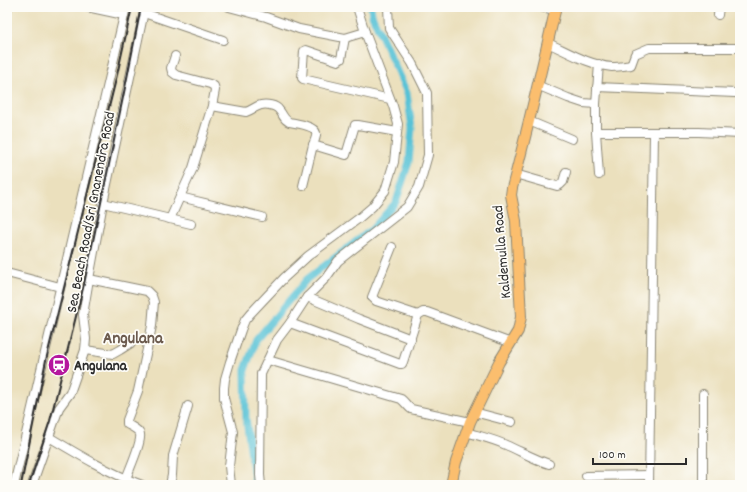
<svg xmlns="http://www.w3.org/2000/svg" width="747" height="492" font-family="Dekko,sans-serif">
<defs>
<pattern id="water-waves" width="16" height="10" patternUnits="userSpaceOnUse"><rect width="16" height="10" fill="#59c2d6"/><path d="M0 5q4-4 8 0t8 0" fill="none" stroke="#4a9eae"/></pattern>
</defs>
<rect width="100%" height="100%" fill="#fdfcf7"/>
<filter id="ink" filterUnits="userSpaceOnUse"><feTurbulence type="fractalNoise" baseFrequency=".025" numOctaves="2"/><feDisplacementMap in="SourceGraphic" scale="8" xChannelSelector="R" yChannelSelector="G"/><feConvolveMatrix kernelMatrix="1 2 1 2 8 2 1 2 1" color-interpolation-filters="sRGB"/></filter>
<filter id="wash" filterUnits="userSpaceOnUse"><feTurbulence type="fractalNoise" baseFrequency=".012" numOctaves="4" result="noise"/><feDisplacementMap in="SourceGraphic" scale="16" xChannelSelector="R" yChannelSelector="G"/><feGaussianBlur stdDeviation="0.9" result="paint"/><feColorMatrix in="noise" values="0 0 0 0 0 0 0 0 0 0 0 0 0 0 0 0 0 1.4 0 .05"/><feComposite in="paint" operator="in"/></filter>
<g filter="url(#wash)">
<rect width="100%" height="100%" fill="#ebe0bd"/>
<path fill="url(#water-waves)" stroke="#427680" d="M 7,7 L 13,7 L 7,31 Z"/>
<g fill="none" stroke-linecap="round" stroke-linejoin="round">
<path stroke="#59c2d6" stroke-width="7" d="M 255,485 L 246,418 L 245,370 L 256,340 L 307,279 L 372,229 L 396,202 L 409,162 L 412,128 L 407,93 L 372,15 L 371,7"/>
</g>
</g>
<g filter="url(#ink)">
<g fill="none" stroke-linecap="round" stroke-linejoin="round">
<g stroke="#8b8674" stroke-width="10">
<g id="minor">
<path d="M 87,7 L 124,15"/>
<path d="M 229,7 L 266,17 L 299,29 L 345,38 L 365,32"/>
<path d="M 541,7 L 556,10"/>
<path d="M 144,13 L 223,40"/>
<path d="M 718,15 L 719,7"/>
<path d="M 345,38 L 341,59 L 338,61 L 306,50 L 304,51 L 302,78 L 303,79 L 390,99"/>
<path d="M 548,43 C 568,52 589,65 612,67 C 618,67 624,66 631,65 L 635,54 L 649,48 L 740,48"/>
<path d="M 537,85 L 568,98 L 583,103 L 596,104 L 599,64"/>
<path d="M 597,87 L 735,93"/>
<path d="M 596,104 L 596,132 L 599,175"/>
<path d="M 212,106 L 246,112 C 252,110 256,106 261,105 C 266,104 276,105 279,110 C 284,115 282,118 289,122 C 295,123 315,126 316,133 C 317,136 314,142 313,145"/>
<path d="M 529,121 L 572,139"/>
<path d="M 596,132 L 699,132 L 740,134"/>
<path d="M 515,174 L 557,186 L 560,185 L 563,182 L 566,172"/>
<path d="M 303,186 L 313,145 L 346,155 L 355,125 L 358,125 L 397,132"/>
<path d="M 180,197 L 262,217"/>
<path d="M 103,203 L 191,224"/>
<path d="M 170,219 L 193,168 L 212,106 L 215,90 L 214,86 L 210,84 L 176,75 L 172,72 L 171,68 L 175,56"/>
<path d="M 392,247 L 372,297 L 376,301 L 418,315"/>
<path d="M 7,273 L 60,287"/>
<path d="M 89,279 L 147,291 L 152,296 L 154,302 L 152,326 L 138,391 L 127,420 L 127,424 C 132,427 138,429 140,434 C 142,442 129,470 126,479"/>
<path d="M 307,297 L 359,319 L 411,339"/>
<path d="M 290,323 L 400,364 L 402,364 L 403,362 L 418,315 L 423,312 L 427,312 L 511,343"/>
<path d="M 85,350 L 113,354 L 120,350 L 131,343"/>
<path d="M 268,360 L 401,399 C 405,402 407,406 411,409 L 470,422"/>
<path d="M 703,394 L 703,485"/>
<path d="M 474,412 L 512,422"/>
<path d="M 466,432 C 479,436 493,439 506,445 C 520,451 534,459 549,464"/>
<path d="M 49,437 C 79,455 109,473 142,485"/>
<path d="M 586,476 L 649,475"/>
<path d="M 14,485 L 126,7"/>
<path d="M 32,485 L 59,408 L 70,393 L 85,350 L 86,339 L 83,315 L 89,279 L 103,203 L 145,7"/>
<path d="M 170,485 L 172,475 L 173,456 L 188,406"/>
<path d="M 231,485 L 229,466 L 233,432 L 224,398 L 224,388 L 225,379 L 230,362 L 241,330 L 245,320 L 250,314 L 284,278 L 308,256 L 358,219 L 372,207 L 385,191 L 394,162 L 398,124 L 393,106 L 365,32 L 357,7"/>
<path d="M 261,485 L 260,475 L 261,374 L 277,340 L 290,323 L 307,297 L 326,278 L 338,261 L 407,207 L 419,187 L 428,155 L 427,93 L 412,63 L 389,28 L 388,7"/>
<path d="M 649,485 L 654,132"/>
</g>
</g>
<g stroke="#8b8674" stroke-width="12">
<path id="major" d="M 451,485 L 456,462 L 470,422 L 499,362 L 518,331 L 521,317 L 516,221 L 511,195 L 512,188 C 528,128 542,67 556,7"/>
</g>
<use href="#minor" stroke="#fff" stroke-width="8"/>
<use href="#major" stroke="#fbbe6e" stroke-width="10"/>
<g stroke="#2b2b2b" stroke-width="2">
<path d="M 21,485 L 46,360 L 117,75 L 132,7"/>
<path d="M 29,485 L 50,421 L 84,284 L 127,78 L 141,7"/>
</g>
</g>
</g>
<defs>
<g id="station-disc" transform="scale(1.15)"><circle r="9.5" fill="#b5179e" stroke="#fdfcf7"/><path d="M-3-6H3Q5-6 5-4V2Q5 4 3 4L4.5 6H3L1.5 4h-3L-3 6H-4.5L-3 4Q-5 4-5 2V-4Q-5-6-3-6ZM-3.5-4v3h7v-3ZM-3.5 1v1.5H-2V1ZM2 1v1.5H3.5V1Z" fill="#fff"/></g>
</defs>
<g fill-rule="evenodd">
<use href="#station-disc" x="59" y="365"/>
</g>
<g text-anchor="middle" stroke-width="3.5" stroke-linejoin="round" paint-order="stroke">
<g font-size="15" fill="#2b2b2b" stroke="#fdfcf7">
<text transform="translate(90 212) rotate(-79)" y="5">Sea Beach Road/Sri Gnanendra Road</text>
<text transform="translate(501 252) rotate(-95)" y="5">Kaldemulla Road</text>
</g>
<g font-size="15" font-weight="bold" fill="#2b2b2b" stroke="#fdfcf7" text-anchor="start">
<text x="74" y="370">Angulana</text>
</g>
<g font-size="17" font-weight="bold" fill="#6c5b4e" stroke="#fdfcf7">
<text x="133" y="343">Angulana</text>
</g>
</g>
<rect width="747" height="492" fill="none" stroke="#fdfcf7" stroke-width="24"/>
<path d="M593 458v6h93v-6" fill="none" stroke="#2b2b2b" stroke-width="2"/>
<text x="599" y="458" font-size="12" fill="#2b2b2b" stroke="#fdfcf7" stroke-width="3" paint-order="stroke">100 m</text>
</svg>
